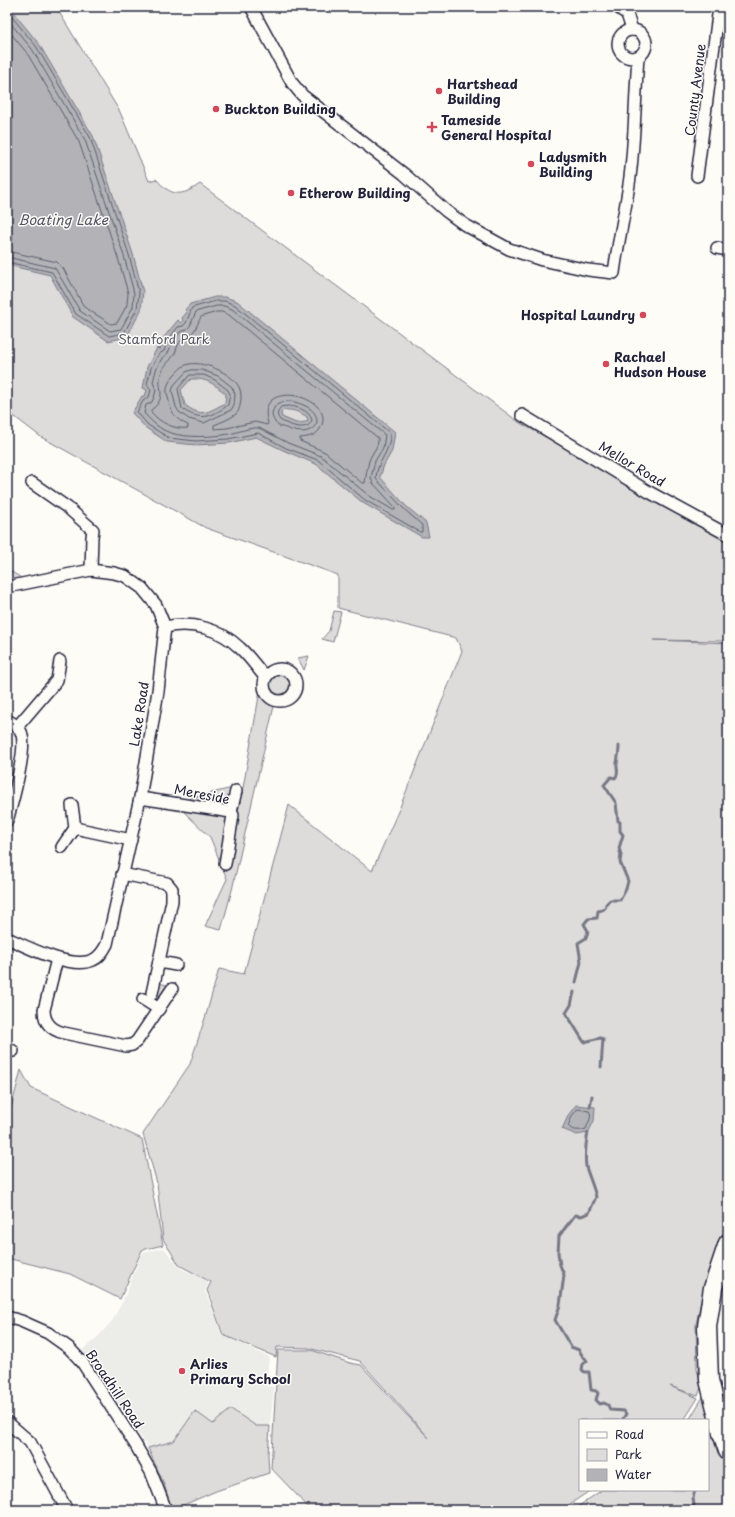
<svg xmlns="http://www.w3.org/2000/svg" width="735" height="1517" font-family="'Playpen Sans',sans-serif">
<rect width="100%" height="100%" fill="#fdfcf7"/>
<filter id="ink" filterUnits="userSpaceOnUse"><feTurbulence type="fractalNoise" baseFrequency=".025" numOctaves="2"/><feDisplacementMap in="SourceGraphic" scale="8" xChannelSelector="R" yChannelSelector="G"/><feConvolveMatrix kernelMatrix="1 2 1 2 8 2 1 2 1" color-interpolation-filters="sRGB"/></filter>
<g filter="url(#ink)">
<path fill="#ecece9" d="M 164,1248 L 180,1268 L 209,1281 L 205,1291 L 222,1335 L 269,1357 L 266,1386 L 274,1387 L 270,1426 L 268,1455 L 269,1473 L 216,1491 L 173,1510 L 164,1484 L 148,1448 L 82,1350 L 93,1342 L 112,1321 L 123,1301 L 142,1253 Z"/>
<g fill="#dddcdb" stroke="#807f8b">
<path d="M 7,7 L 56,7 L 120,112 L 149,181 L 156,179 C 172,197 181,197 200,184 L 520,423 L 728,536 L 728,641 L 653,640 L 728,643 L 728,1227 L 705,1284 L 696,1324 L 697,1370 L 702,1385 L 698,1396 L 670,1386 L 698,1398 L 684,1420 L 580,1420 L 580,1490 L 591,1490 L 561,1510 L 311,1510 L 271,1468 L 278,1350 L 311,1350 L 350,1363 L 361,1365 L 401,1409 L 429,1438 L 360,1361 L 308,1348 L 277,1347 L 276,1357 L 223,1335 L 207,1290 L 211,1282 L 179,1265 L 163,1239 L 157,1183 L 143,1134 L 190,1064 L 206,1015 L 219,969 L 244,974 L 289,805 L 372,871 L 400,807 L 462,651 L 456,638 L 338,608 L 338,575 L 206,528 L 41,437 L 7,411 Z"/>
<path d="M 7,569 L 23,579 L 7,587 Z"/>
<path d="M 334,611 L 341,612 L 333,642 L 322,639 L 329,631 Z"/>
<path d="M 309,656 L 304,670 L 298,658 Z"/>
<path d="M 278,668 C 304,669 302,704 273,700 L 274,706 L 232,890 L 221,930 L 205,926 L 227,879 L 210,837 L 183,811 L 183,800 L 228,789 L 236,791 L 243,788 L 259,696 C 266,685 261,673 278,668 Z"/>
<path d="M 154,982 L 167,985 L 172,989 L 159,1009 L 143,999 Z"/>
<path d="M 21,1070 L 31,1088 L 142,1139 L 163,1245 L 142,1250 L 120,1299 L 70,1274 L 7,1258 L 7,1124 Z"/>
<path d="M 706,1392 L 728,1464 L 728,1510 L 573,1510 L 602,1490 L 708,1490 L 708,1420 L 689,1420 Z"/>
<path d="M 231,1409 L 256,1426 L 270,1426 L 268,1455 L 269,1473 L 216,1491 L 172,1510 L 164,1484 L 148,1448 L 174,1441 L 195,1411 L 213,1424 Z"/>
</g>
<g fill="#b2b2b7" stroke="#787885" fill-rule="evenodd">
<path d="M 7,7 L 9,7 L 39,44 L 93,136 L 133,254 L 143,292 L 141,310 L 127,337 L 108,341 L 73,317 L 50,275 L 7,265 Z"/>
<path d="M 215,297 L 225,297 L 237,301 L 395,432 L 392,451 L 384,465 L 380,477 L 406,506 L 426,523 L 429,537 L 422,537 L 363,503 L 316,464 L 285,451 L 256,437 L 229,443 L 196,445 L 167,442 L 146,428 L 132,413 L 142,396 L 145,396 L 147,390 L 143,388 L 147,367 L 157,348 L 160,349 L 163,344 L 160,342 L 178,320 L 181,323 L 183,320 L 182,318 L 187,312 L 185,310 L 190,304 ZM 191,379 C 207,378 214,384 226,394 L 225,403 C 208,412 202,418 185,405 L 181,390 ZM 283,410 C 292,409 300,412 307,417 L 308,420 L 306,422 L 296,423 L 282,417 L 281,413 Z"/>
<path d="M 576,1105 L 595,1107 L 594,1121 L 588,1133 L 577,1135 L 562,1129 L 569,1114 Z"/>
</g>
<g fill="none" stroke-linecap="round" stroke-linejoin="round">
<g stroke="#5c5c6d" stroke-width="1">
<path d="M 7,11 L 36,46 L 90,137 L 129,255 L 139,293 L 137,309 L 124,333 L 109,336 L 76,314 L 52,272 L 7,262"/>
<path d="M 7,19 L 32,49 L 85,140 L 124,256 L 134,293 L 133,307 L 121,329 L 110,331 L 80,311 L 55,268 L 7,257"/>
<path d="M 7,29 L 27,53 L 79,142 L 118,258 L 128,293 L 127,305 L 117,323 L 111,324 L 84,307 L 63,268 L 57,262 L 7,251"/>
<path d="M 216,301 L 225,301 L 235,305 L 390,433 C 391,453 376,461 376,479 L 404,509 L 422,525 L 422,532 L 420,532 L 365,500 L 318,460 L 286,448 L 258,433 L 228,439 L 196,441 L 169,438 L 148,425 L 137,412 L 143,401 L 149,397 L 151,390 L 147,384 L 151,368 L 159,354 L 164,351 L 166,345 L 167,341 L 178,327 L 183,326 L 186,323 L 192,308 Z"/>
<path d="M 217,306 L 224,306 L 232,309 L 385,435 L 383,448 L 375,461 L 371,478 L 373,483 L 395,507 L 395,510 L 393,510 L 368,495 L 321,456 L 288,443 L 259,428 C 250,427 239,432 229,434 C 213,437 186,438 171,433 C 160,430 151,421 144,413 L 146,405 L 151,403 L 154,398 L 156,390 L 153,382 L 156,370 L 162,358 L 168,353 L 172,343 L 180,332 L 186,330 L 190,326 L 196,312 Z"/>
<path d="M 217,312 L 222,312 L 229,315 L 378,438 C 379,447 372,452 369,461 C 367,469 366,476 365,483 L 362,483 L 325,452 L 300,441 L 300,438 C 309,437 317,436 321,427 C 337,395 253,377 268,423 L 267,425 L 255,422 L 227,428 L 214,429 L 214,425 C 221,422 230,419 236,414 C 240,410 240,405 241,399 C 241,395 241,391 239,387 C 232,373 201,359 186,365 C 181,367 178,371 174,375 C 168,383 165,388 168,397 C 171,412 174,419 188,425 L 188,428 C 175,430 160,423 151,412 L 151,410 C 169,397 156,387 161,374 C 164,364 169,363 173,356 C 176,353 176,349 178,345 C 181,338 189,337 194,331 C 197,327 198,322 201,317 Z"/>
<path d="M 202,370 L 218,376 L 232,387 L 235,394 L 234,405 L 231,410 L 204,423 L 189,419 L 179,412 L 176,407 L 172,391 L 174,385 L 186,372 L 191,370 Z"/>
<path d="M 190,375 L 204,375 L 215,380 L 228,390 L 230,394 L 228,405 C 211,418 200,421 182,409 L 178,389 Z"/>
<path d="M 291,401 C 302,404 317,408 317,422 C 312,435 297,433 286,428 C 282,427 277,426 275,422 C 273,419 272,416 272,413 C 275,403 281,401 291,401 Z"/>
<path d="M 289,406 C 298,407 309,410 312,420 C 308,433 288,425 280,420 C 276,415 277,411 281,407 Z"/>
<path d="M 578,1109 L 589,1111 C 593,1116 588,1123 586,1129 C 580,1131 572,1131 568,1126 L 572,1116 Z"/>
</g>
<g stroke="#787885" stroke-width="3">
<path d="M 576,982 L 581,962 L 578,943 L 586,938 L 588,931 L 584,924 L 588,919 L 597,918 L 598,911 C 603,910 606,909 606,904 L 610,900 L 620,900 L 626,889 L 628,881 L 620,862 L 621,855 L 619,848 L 623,835 L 620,831 L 620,822 L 618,821 L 616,803 L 604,785 L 611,777 L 615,778 C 620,773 616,769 617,763 C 618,757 619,752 619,746"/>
<path d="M 574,992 L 571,1005 L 566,1013 L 584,1042 L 600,1038 L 603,1039 L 601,1067"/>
<path d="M 590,1107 L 592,1096"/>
<path d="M 588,1133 C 586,1141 584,1162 587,1170 C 590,1179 594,1188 596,1197 L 589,1213 L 581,1216 L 575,1215 L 559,1236 L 558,1253 L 560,1265 L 564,1275 L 560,1305 L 555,1320 L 571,1347 L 579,1350 L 583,1357 L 585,1358 L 587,1361 L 583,1364 L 582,1370 L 585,1372 L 589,1372 L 591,1390 L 596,1391 L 598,1393 L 596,1400 L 600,1404 L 604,1403 L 608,1405 L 610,1410 L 624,1411 L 626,1414 L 622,1420"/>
<path d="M 692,1510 L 694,1505 L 693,1498 L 695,1490"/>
</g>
<g stroke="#22223b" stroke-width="14">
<g id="street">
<path d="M 251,7 L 292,83 L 302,95 L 404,174 L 446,211 L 465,225 L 509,249 L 542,260 L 588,270 L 614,273 C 618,241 626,209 630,177 C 635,137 635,97 638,57"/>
<path d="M 617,7 L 627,14 L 632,30"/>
<circle cx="632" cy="44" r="14"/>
<path d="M 697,176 L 719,7"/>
<path d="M 717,248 L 728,250"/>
<path d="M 522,415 L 649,492 L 728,535"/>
<path d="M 32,483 L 68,508 L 93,530 L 92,537 L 91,570"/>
<path d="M 7,587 L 91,570 L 114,573 L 125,576 L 142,588 L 156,605 L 165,627 L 158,691 L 140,798 L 107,944 C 104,950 100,957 93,960 C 72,970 27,947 7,938"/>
<path d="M 165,627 C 193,621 220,629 240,648 C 250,657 257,668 265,677"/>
<circle cx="280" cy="685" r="16"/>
<path d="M 7,720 C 13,723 18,726 21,732 C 28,746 12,804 7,821"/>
<path d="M 17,727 L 57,680 L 60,661"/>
<path d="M 140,798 L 231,812 L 233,815 L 225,864"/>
<path d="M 231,812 L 236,791"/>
<path d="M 75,828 L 131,840"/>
<path d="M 62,847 L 75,828 L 72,805"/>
<path d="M 122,874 L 167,883 L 172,889 L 172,901 L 152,993"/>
<path d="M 57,959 L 44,1010 C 44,1023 52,1030 64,1033 L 126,1046 L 132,1045 L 137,1041 L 172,989"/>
<path d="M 159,962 L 176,965"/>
<path d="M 143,999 L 159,1009"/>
<path d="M 7,1048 L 13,1051"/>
<path d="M 7,1317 L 21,1321 L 48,1333 L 69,1348 L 82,1362 L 135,1444 L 151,1472 L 166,1510"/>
<path d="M 7,1422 L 30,1442 L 67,1510"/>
</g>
</g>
<g stroke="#22223b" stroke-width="21">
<path id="primary" d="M 728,1243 L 713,1288 L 707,1326 L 709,1380 L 722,1433 L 728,1451"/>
</g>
<use href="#street" stroke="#fdfcf7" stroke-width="11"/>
<use href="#primary" stroke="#fdfcf7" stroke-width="18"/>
</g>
</g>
<g fill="#d1495b" stroke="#fdfcf7" stroke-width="1.5">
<circle cx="439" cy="91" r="4"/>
<circle cx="216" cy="109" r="4"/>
<path d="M430 121h4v4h4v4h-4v4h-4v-4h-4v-4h4z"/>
<circle cx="531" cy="164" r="4"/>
<circle cx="291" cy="193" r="4"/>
<circle cx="643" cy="315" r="4"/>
<circle cx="606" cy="364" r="4"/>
<circle cx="182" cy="1371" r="4"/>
</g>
<g text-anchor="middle" stroke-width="3" stroke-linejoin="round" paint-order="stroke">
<g font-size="13" font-weight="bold" fill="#22223b" stroke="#fdfcf7" text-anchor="start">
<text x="447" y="89">Hartshead<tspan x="447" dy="15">Building</tspan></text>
<text x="224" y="114">Buckton Building</text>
<text x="441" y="125">Tameside<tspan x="441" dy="15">General Hospital</tspan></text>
<text x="539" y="162">Ladysmith<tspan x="539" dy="15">Building</tspan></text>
<text x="299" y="198">Etherow Building</text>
<text x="635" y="320" text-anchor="end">Hospital Laundry</text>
<text x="614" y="362">Rachael<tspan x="614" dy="15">Hudson House</tspan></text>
<text x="190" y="1369">Arlies<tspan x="190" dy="15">Primary School</tspan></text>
</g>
<g font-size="13" fill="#22223b" stroke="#fdfcf7">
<text transform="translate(695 90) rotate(-83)" y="5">County Avenue</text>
<text transform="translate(632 464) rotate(31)" y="5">Mellor Road</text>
<text transform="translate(139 714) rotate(-81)" y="5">Lake Road</text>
<text transform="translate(202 794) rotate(11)" y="5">Mereside</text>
<text transform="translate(115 1389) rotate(56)" y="5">Broadhill Road</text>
</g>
<g font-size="13" fill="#5a5a6b" stroke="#fdfcf7">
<text x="164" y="344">Stamford Park</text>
</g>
<g font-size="14" font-style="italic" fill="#545466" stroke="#fdfcf7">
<text x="63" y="225">Boating Lake</text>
</g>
</g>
<rect width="735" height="1517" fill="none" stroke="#fdfcf7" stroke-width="24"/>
<rect x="12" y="12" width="711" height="1493" fill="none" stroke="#22223b" stroke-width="1.5" filter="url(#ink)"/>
<rect x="579" y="1419" width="130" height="72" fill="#fdfcf7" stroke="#a5a5ac"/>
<rect x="587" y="1432" width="20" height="6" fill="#fdfcf7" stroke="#a5a5ac"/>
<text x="615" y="1439" font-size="12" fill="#22223b">Road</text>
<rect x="587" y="1449" width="20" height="12" fill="#dddcdb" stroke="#a5a5ac"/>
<text x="615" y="1459" font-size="12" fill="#22223b">Park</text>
<rect x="587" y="1469" width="20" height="12" fill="#b2b2b7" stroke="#a5a5ac"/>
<text x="615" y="1479" font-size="12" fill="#22223b">Water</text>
</svg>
